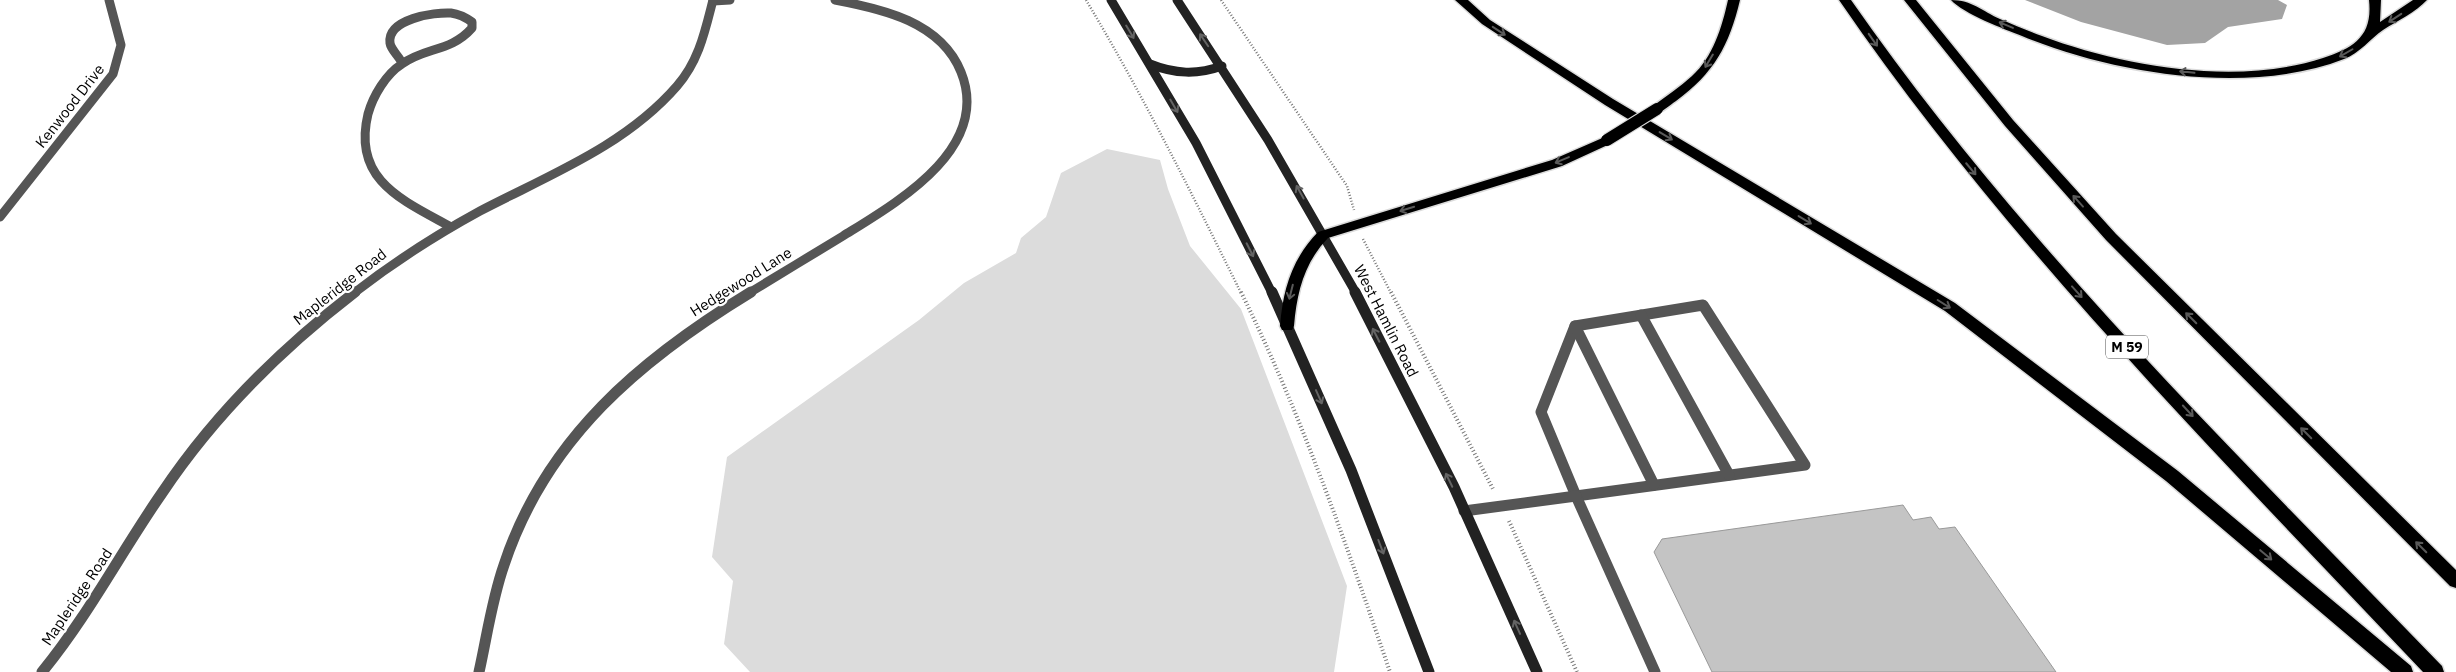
<svg xmlns="http://www.w3.org/2000/svg" width="2456" height="672" font-family="'IBM Plex Sans',sans-serif">
<rect width="100%" height="100%" fill="#fff"/>
<path fill="#dcdcdc" d="M 1107,149 L 1160,160 L 1168,189 L 1190,246 L 1241,309 L 1347,586 L 1334,672 L 750,672 L 724,644 L 733,581 L 712,557 L 727,457 L 919,320 L 964,283 L 1016,253 L 1021,238 L 1046,217 L 1061,173 Z"/>
<path fill="#a3a3a3" d="M 2025,0 L 2278,0 L 2287,5 L 2282,19 L 2228,27 L 2205,43 L 2167,45 L 2081,22 Z"/>
<path fill="#c4c4c4" stroke="#999" d="M 1903,505 L 1913,520 L 1931,517 L 1939,529 L 1955,527 L 2056,672 L 1712,672 L 1654,552 L 1662,539 Z"/>
<g fill="none" stroke-linecap="round" stroke-linejoin="round">
<g stroke="#dbdbdb" stroke-width="3">
<g id="highway">
<path d="M 1455,0 L 1468,0 L 1490,20 L 1613,99 L 1955,303 L 2178,471 L 2411,666 L 2413,672 L 2391,672 L 2166,481 L 1945,311 L 1605,105 L 1482,24 Z"/>
<path d="M 1728,0 L 1740,0 C 1729,46 1714,73 1676,101 C 1668,106 1662,114 1653,112 L 1651,109 L 1653,106 C 1666,96 1680,87 1692,76 C 1713,57 1722,27 1728,0 Z"/>
<path d="M 1839,0 L 1851,0 C 2021,244 2236,453 2442,666 L 2444,672 L 2423,672 C 2219,456 2007,245 1839,0 Z"/>
<path d="M 1904,0 L 1916,0 L 2013,120 L 2116,234 L 2456,570 L 2456,588 L 2450,586 L 2106,240 L 2005,126 Z"/>
<path d="M 1951,0 C 1972,0 1982,11 2000,19 C 2014,25 2028,31 2042,36 C 2124,67 2238,86 2323,58 C 2354,48 2373,36 2369,0 L 2381,0 L 2380,22 L 2413,0 L 2427,0 C 2416,12 2397,21 2383,30 C 2370,39 2360,53 2344,59 C 2249,96 2114,74 2022,36 C 2004,29 1964,14 1951,0 Z"/>
<path d="M 1607,136 L 1612,137 L 1613,140 L 1612,143 L 1562,166 L 1328,238 C 1304,263 1297,292 1294,326 L 1292,330 L 1282,330 L 1280,326 C 1283,289 1292,259 1318,232 L 1552,160 Z"/>
</g>
</g>
<g stroke="#777" stroke-width="2.5" stroke-dasharray="1 2" stroke-linecap="butt">
<path d="M 1086,0 C 1143,95 1192,194 1241,293"/>
<path d="M 1221,0 L 1347,186 L 1354,210"/>
<path d="M 1363,239 L 1391,293"/>
</g>
<g stroke="#777" stroke-width="4" stroke-dasharray="1 2.5" stroke-linecap="butt">
<path d="M 1241,292 C 1301,414 1346,543 1390,672"/>
<path d="M 1391,292 L 1493,489"/>
<path d="M 1509,521 L 1577,672"/>
</g>
<g stroke="#555" stroke-width="11">
<path d="M 1703,305 L 1805,465 L 1576,496 L 1541,412 L 1575,326 Z"/>
<path d="M 1641,315 L 1729,475"/>
<path d="M 1575,326 L 1654,485"/>
<path d="M 1576,496 L 1655,672"/>
<path d="M 1464,511 L 1576,496"/>
</g>
<g stroke="#555" stroke-width="9">
<path d="M 713,1 L 730,0"/>
<path d="M 402,63 C 399,56 391,50 390,43 C 387,19 434,12 451,13 C 459,14 465,17 472,22 L 472,28 C 451,52 425,47 402,64 C 386,74 373,96 368,114 C 352,180 402,200 451,227"/>
<path d="M 0,217 L 113,74 L 121,45 L 109,0"/>
<path d="M 354,293 C 394,262 436,235 480,211 C 549,175 625,146 677,86 C 699,61 705,31 713,0"/>
<path d="M 749,293 C 780,274 812,255 843,236 C 896,203 992,149 961,72 C 941,22 883,9 835,0"/>
</g>
<g stroke="#555" stroke-width="11">
<path d="M 42,672 C 88,616 121,552 162,493 C 214,415 281,349 355,292"/>
<path d="M 479,672 C 487,636 492,599 504,565 C 546,438 641,359 751,292"/>
</g>
<g stroke="#222" stroke-width="9">
<path d="M 1111,0 L 1196,143 L 1272,293"/>
<path d="M 1177,0 L 1268,140 L 1356,293"/>
<path d="M 1150,64 C 1175,74 1197,75 1222,66"/>
</g>
<g stroke="#222" stroke-width="11">
<path d="M 1272,292 L 1351,470 L 1429,672"/>
<path d="M 1355,292 L 1454,487 L 1537,672"/>
</g>
<use href="#highway" fill="#000" fill-rule="evenodd"/>
<g stroke="#dbdbdb" stroke-width="14" stroke-linecap="butt">
<path id="highway-bridge" d="M 1607,140 L 1657,109"/>
</g>
<use href="#highway-bridge" stroke="#000" stroke-width="12"/>
</g>
<defs><path id="oneway-shaft" d="M-6 0H5M1.5-3L5.5 0L1.5 3" fill="none" stroke-width="1.6" stroke-linecap="round" stroke-linejoin="round" transform="scale(1.25)"/></defs>
<g stroke="#595959">
<use href="#oneway-shaft" transform="translate(2395 18) rotate(147)"/>
<use href="#oneway-shaft" transform="translate(2006 25) rotate(-157)"/>
<use href="#oneway-shaft" transform="translate(1499 31) rotate(33)"/>
<use href="#oneway-shaft" transform="translate(1873 40) rotate(55)"/>
<use href="#oneway-shaft" transform="translate(2346 53) rotate(150)"/>
<use href="#oneway-shaft" transform="translate(1709 61) rotate(121)"/>
<use href="#oneway-shaft" transform="translate(2187 72) rotate(-174)"/>
<use href="#oneway-shaft" transform="translate(1666 136) rotate(31)"/>
<use href="#oneway-shaft" transform="translate(1562 160) rotate(157)"/>
<use href="#oneway-shaft" transform="translate(1971 169) rotate(50)"/>
<use href="#oneway-shaft" transform="translate(2078 201) rotate(-132)"/>
<use href="#oneway-shaft" transform="translate(1407 209) rotate(163)"/>
<use href="#oneway-shaft" transform="translate(1805 220) rotate(31)"/>
<use href="#oneway-shaft" transform="translate(1291 292) rotate(104)"/>
<use href="#oneway-shaft" transform="translate(2077 292) rotate(48)"/>
<use href="#oneway-shaft" transform="translate(1944 304) rotate(32)"/>
<use href="#oneway-shaft" transform="translate(2191 318) rotate(-135)"/>
<use href="#oneway-shaft" transform="translate(2188 411) rotate(47)"/>
<use href="#oneway-shaft" transform="translate(2306 433) rotate(-135)"/>
<use href="#oneway-shaft" transform="translate(2421 547) rotate(-135)"/>
<use href="#oneway-shaft" transform="translate(2266 555) rotate(40)"/>
</g>
<g stroke="#646464">
<use href="#oneway-shaft" transform="translate(1130 32) rotate(59)"/>
<use href="#oneway-shaft" transform="translate(1204 40) rotate(-124)"/>
<use href="#oneway-shaft" transform="translate(1174 106) rotate(60)"/>
<use href="#oneway-shaft" transform="translate(1300 192) rotate(-119)"/>
<use href="#oneway-shaft" transform="translate(1250 250) rotate(63)"/>
<use href="#oneway-shaft" transform="translate(1376 335) rotate(-117)"/>
<use href="#oneway-shaft" transform="translate(1319 397) rotate(66)"/>
<use href="#oneway-shaft" transform="translate(1449 480) rotate(-116)"/>
<use href="#oneway-shaft" transform="translate(1381 547) rotate(69)"/>
<use href="#oneway-shaft" transform="translate(1517 627) rotate(-114)"/>
</g>
<g text-anchor="middle" stroke-width="4.5" stroke-linejoin="round" paint-order="stroke">
<rect fill="#fff" stroke="#4c4c4c" stroke-width="1" x="2106" y="335.5" width="42" height="23" rx="4"/>
<g font-size="14" font-weight="bold" fill="#000">
<text x="2127" y="352">M 59</text>
</g>
<g font-size="15" fill="#000" stroke="#fff">
<text transform="translate(70 106) rotate(-52)" y="5">Kenwood Drive</text>
<text transform="translate(741 282) rotate(-32)" y="5">Hedgewood Lane</text>
<text transform="translate(340 287) rotate(-38)" y="5">Mapleridge Road</text>
<text transform="translate(1386 321) rotate(63)" y="5">West Hamlin Road</text>
<text transform="translate(77 597) rotate(-56)" y="5">Mapleridge Road</text>
</g>
</g>
</svg>
